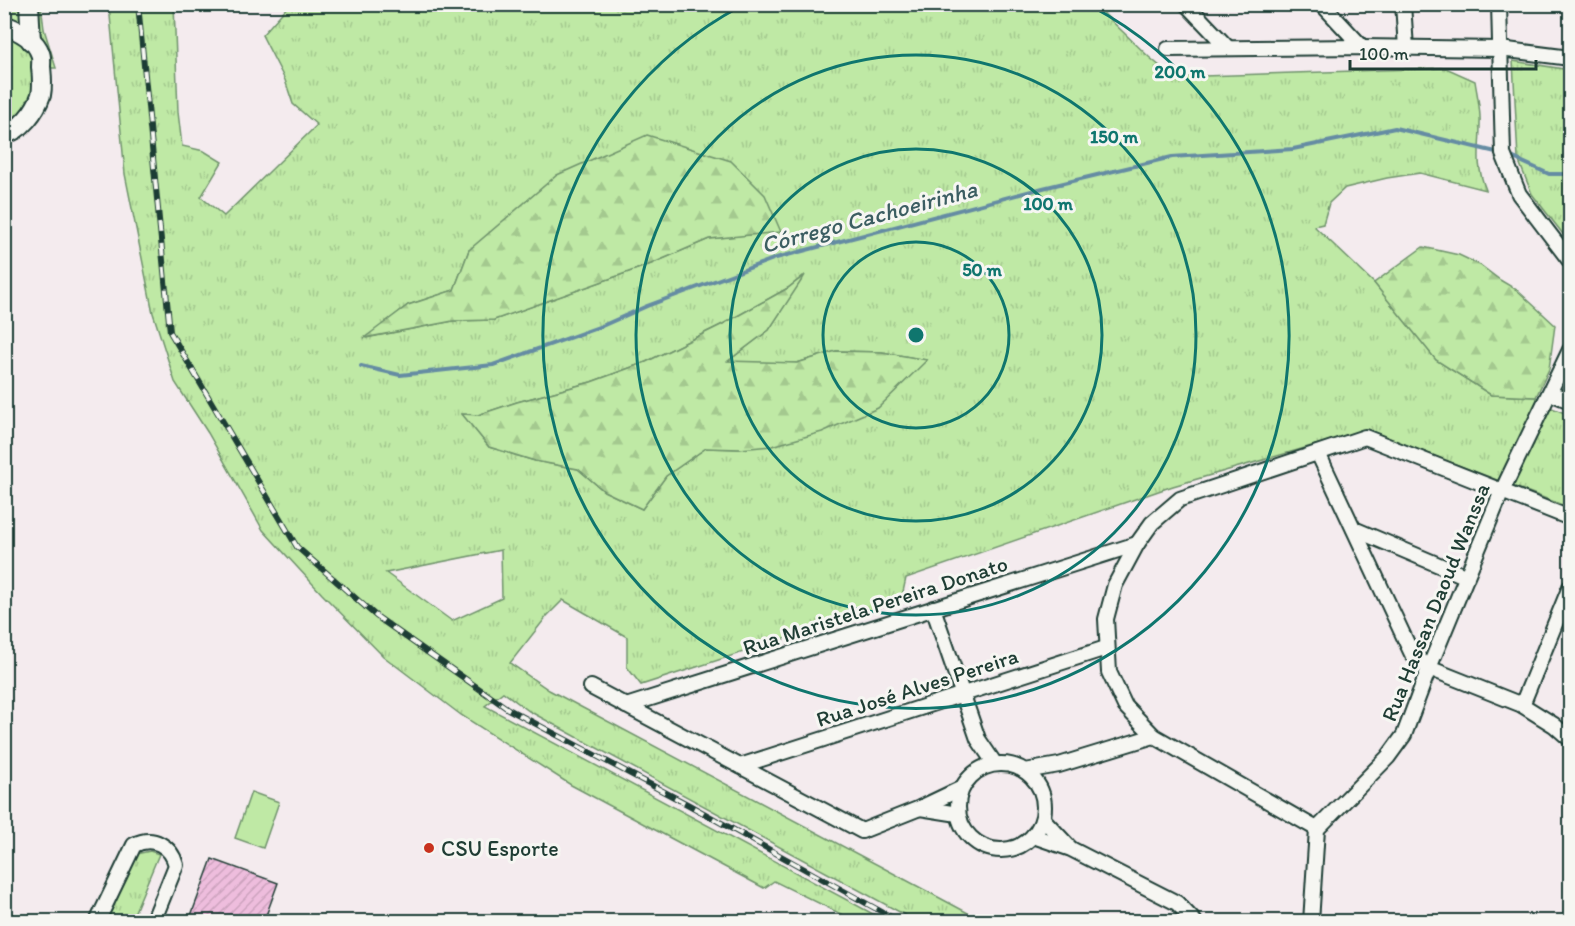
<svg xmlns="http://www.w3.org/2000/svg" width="1575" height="926" font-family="Itim,sans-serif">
<defs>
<pattern id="grass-tufts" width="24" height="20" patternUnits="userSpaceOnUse" patternTransform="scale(1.5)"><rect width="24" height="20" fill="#bfe9a5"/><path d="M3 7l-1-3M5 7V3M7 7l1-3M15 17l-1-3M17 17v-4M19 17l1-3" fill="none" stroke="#a4c98f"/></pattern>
<pattern id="forest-firs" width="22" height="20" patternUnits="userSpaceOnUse" patternTransform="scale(1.5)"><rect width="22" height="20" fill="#bfe9a5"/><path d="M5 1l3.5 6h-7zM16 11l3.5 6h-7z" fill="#a4c98f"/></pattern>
<pattern id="building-hatch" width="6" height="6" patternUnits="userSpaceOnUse" patternTransform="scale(1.5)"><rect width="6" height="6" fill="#eebddd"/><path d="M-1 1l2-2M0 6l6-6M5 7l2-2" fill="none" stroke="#cca3be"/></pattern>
</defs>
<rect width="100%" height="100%" fill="#f4ebee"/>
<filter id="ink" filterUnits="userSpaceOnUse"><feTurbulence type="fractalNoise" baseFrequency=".0167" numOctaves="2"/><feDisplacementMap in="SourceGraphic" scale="12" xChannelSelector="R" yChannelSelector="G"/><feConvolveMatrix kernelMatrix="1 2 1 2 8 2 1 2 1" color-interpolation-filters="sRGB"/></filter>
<g filter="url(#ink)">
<g fill="url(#grass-tufts)" stroke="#6f936c" stroke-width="1.5" fill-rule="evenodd">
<path d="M 4,5 L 41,5 L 44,29 L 56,68 L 47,68 L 35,82 L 31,99 L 22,113 L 5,124 Z"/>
<path d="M 109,5 L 174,5 L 178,112 L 182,146 L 204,151 L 222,162 L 201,197 L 224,216 L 317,125 L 293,104 L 285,80 L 262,35 L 289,5 L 1095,5 L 1149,57 L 1173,77 L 1446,68 L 1475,81 C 1477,95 1481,110 1480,124 C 1480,151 1475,163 1486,190 L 1420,173 L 1387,178 L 1345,188 L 1329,203 L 1323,224 L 1314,226 L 1374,283 L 1436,360 L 1491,395 L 1536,397 L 1544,405 L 1570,415 L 1570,508 L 1367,430 L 1173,486 L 906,578 L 901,601 L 641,685 L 627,667 L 627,637 L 563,600 L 547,616 L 510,663 L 549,690 L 983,921 L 916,921 L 529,711 L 503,692 L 485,706 L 886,921 L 855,921 L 774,881 L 764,888 L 571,785 L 461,715 L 383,656 L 322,594 L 263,530 L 208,433 L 175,382 L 153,313 L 125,174 ZM 781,231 L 709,239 L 651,264 L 494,320 L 453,321 L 366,338 L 408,305 L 454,290 L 469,250 ZM 803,276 L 769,330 L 727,362 L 797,363 L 836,351 L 882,352 L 926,360 L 740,449 L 706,448 L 666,476 L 642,509 L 604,491 L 578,469 L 535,461 L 489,447 L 463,414 L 478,415 L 517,402 L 591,382 L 646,362 L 723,324 L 788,288 ZM 501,550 L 502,598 L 452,621 L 386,573 Z"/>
<path d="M 1513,61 L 1570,70 L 1570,243 L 1532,194 L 1518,159 Z"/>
<path d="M 150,851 L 159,854 L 131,921 L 104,922 L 136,854 Z"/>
</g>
<g fill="url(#forest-firs)" stroke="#6f936c" stroke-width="1.5">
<path d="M 647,135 L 731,161 L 765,195 L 781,232 L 709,239 L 651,264 L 494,320 L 453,321 L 364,338 L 408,305 L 454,290 L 469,250 L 557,175 Z"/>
<path d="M 1423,247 L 1459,255 L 1480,265 L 1500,280 L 1517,290 L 1555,325 L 1549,369 L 1536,397 L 1491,395 L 1436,360 L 1374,283 Z"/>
<path d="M 805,275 L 769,330 L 728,361 L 797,363 L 836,351 L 882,352 L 927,360 L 878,408 L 822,432 L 772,446 L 740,449 L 706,448 L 666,476 L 642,509 L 604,491 L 578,469 L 535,461 L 489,447 L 462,414 L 478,415 L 517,402 L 591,382 L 646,362 L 723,324 L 788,288 Z"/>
</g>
<path fill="#bfe9a5" stroke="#6f936c" stroke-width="1.5" d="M 251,792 L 279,802 L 263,848 L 235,838 Z"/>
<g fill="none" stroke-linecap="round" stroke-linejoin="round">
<g stroke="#658ca3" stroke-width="4">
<path d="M 1507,155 L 1549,174 L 1570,174"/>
<path d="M 361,366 L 400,375 L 493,365 L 602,326 L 647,306 L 776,258 L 1043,188 L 1172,157 L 1293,149 L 1395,128 L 1500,153"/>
</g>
</g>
<path fill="url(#building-hatch)" stroke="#1f3d34" stroke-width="1.5" d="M 212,859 L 278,883 L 264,921 L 189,921 Z"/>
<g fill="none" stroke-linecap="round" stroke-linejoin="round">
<g stroke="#1f3d34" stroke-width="18">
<g id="minor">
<path d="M 1186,4 L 1227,47"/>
<path d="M 1322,4 L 1362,47"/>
<path d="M 1403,4 L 1406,48"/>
<path d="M 1499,4 L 1503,154 L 1519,194 L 1570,261"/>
<path d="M 1168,49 L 1362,47 L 1500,49 L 1570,58"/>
<path d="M 1550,393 L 1570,401"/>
<path d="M 1318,453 L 1412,654 L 1429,668 L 1522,705 L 1554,725 L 1570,739"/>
<path d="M 1354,529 L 1467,577"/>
<path d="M 933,608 L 978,739 L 995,764"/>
<path d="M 591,687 L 862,831 L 920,808 L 962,788"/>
<path d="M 1522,705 L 1570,587"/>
<path d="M 626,706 L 1137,544"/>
<path d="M 1154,736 L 1125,706 L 1109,672 L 1106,619 L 1115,585 L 1137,544 L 1152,523 L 1180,499 L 1365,437 L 1570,518"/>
<circle cx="1001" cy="807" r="43"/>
<path d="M 740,766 L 1106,648"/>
<path d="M 1025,771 L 1059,765 L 1154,736 L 1317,829"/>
<path d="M 920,808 L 958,814"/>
<path d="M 1043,819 L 1070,848"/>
<path d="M 1033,836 L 1071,849 L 1177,903 L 1195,922"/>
<path d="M 97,922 L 134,845 C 153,835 171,846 176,865 L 153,922"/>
<path d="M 1311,922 L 1317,829 L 1388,757 L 1404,735 L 1429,668 L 1502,491 L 1570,350"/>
</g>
</g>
<g stroke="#1f3d34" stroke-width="22">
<g id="major">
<path d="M 29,4 L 31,41"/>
<path d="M 4,25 C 18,30 35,39 40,53 C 42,57 41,63 41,67 C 42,77 43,85 41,95 C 36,110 21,131 4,134"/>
</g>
</g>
<use href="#minor" stroke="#f6f6f2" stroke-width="14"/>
<use href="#major" stroke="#f6f6f2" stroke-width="18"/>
<g stroke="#1f3d34" stroke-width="6">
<path id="rail" d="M 138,4 L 170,332 L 297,547 L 376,616 L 508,709 L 689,805 L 900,922"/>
</g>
<use href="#rail" stroke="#f6f6f2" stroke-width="4" stroke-dasharray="11" stroke-linecap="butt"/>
</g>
</g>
<g fill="none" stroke="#0f766e" stroke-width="3">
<circle cx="916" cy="335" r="93"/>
<circle cx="916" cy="335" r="186"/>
<circle cx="916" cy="335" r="280"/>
<path d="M1091 6A373 373 0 1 1 741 6"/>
</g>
<circle fill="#c8321e" stroke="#f6f6f2" stroke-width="2" cx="429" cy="848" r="6"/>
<g text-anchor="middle" stroke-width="6" stroke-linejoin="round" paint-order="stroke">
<g font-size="22" fill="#1f3d34" stroke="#f6f6f2">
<text transform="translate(1435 602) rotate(-68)" y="8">Rua Hassan Daoud Wanssa</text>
<text transform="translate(875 605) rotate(-18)" y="8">Rua Maristela Pereira Donato</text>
<text transform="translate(917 687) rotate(-18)" y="8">Rua José Alves Pereira</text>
</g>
<g font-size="22" fill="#1f3d34" stroke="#f6f6f2" text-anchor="start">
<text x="441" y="856">CSU Esporte</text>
</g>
<g font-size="24" font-style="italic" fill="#3c5e62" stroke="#f6f6f2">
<text transform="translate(869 217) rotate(-15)" y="8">Córrego Cachoeirinha</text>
</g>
</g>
<circle cx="916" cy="335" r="9" fill="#0f766e" stroke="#f6f6f2" stroke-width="3"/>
<g font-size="18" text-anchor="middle" font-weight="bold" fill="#0f766e" stroke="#f6f6f2" stroke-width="6" stroke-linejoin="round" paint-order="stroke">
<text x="1180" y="78">200 m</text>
<text x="1114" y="143">150 m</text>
<text x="1048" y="210">100 m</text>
<text x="982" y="276">50 m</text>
</g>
<rect width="1575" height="926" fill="none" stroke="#f6f6f2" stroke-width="24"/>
<rect x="12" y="12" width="1551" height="902" fill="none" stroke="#1f3d34" stroke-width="2" filter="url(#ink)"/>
<path d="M1350 60v9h186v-9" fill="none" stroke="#1f3d34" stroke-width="3"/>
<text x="1359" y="60" font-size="18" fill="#1f3d34" stroke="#f6f6f2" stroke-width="4.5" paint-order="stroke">100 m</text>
</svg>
